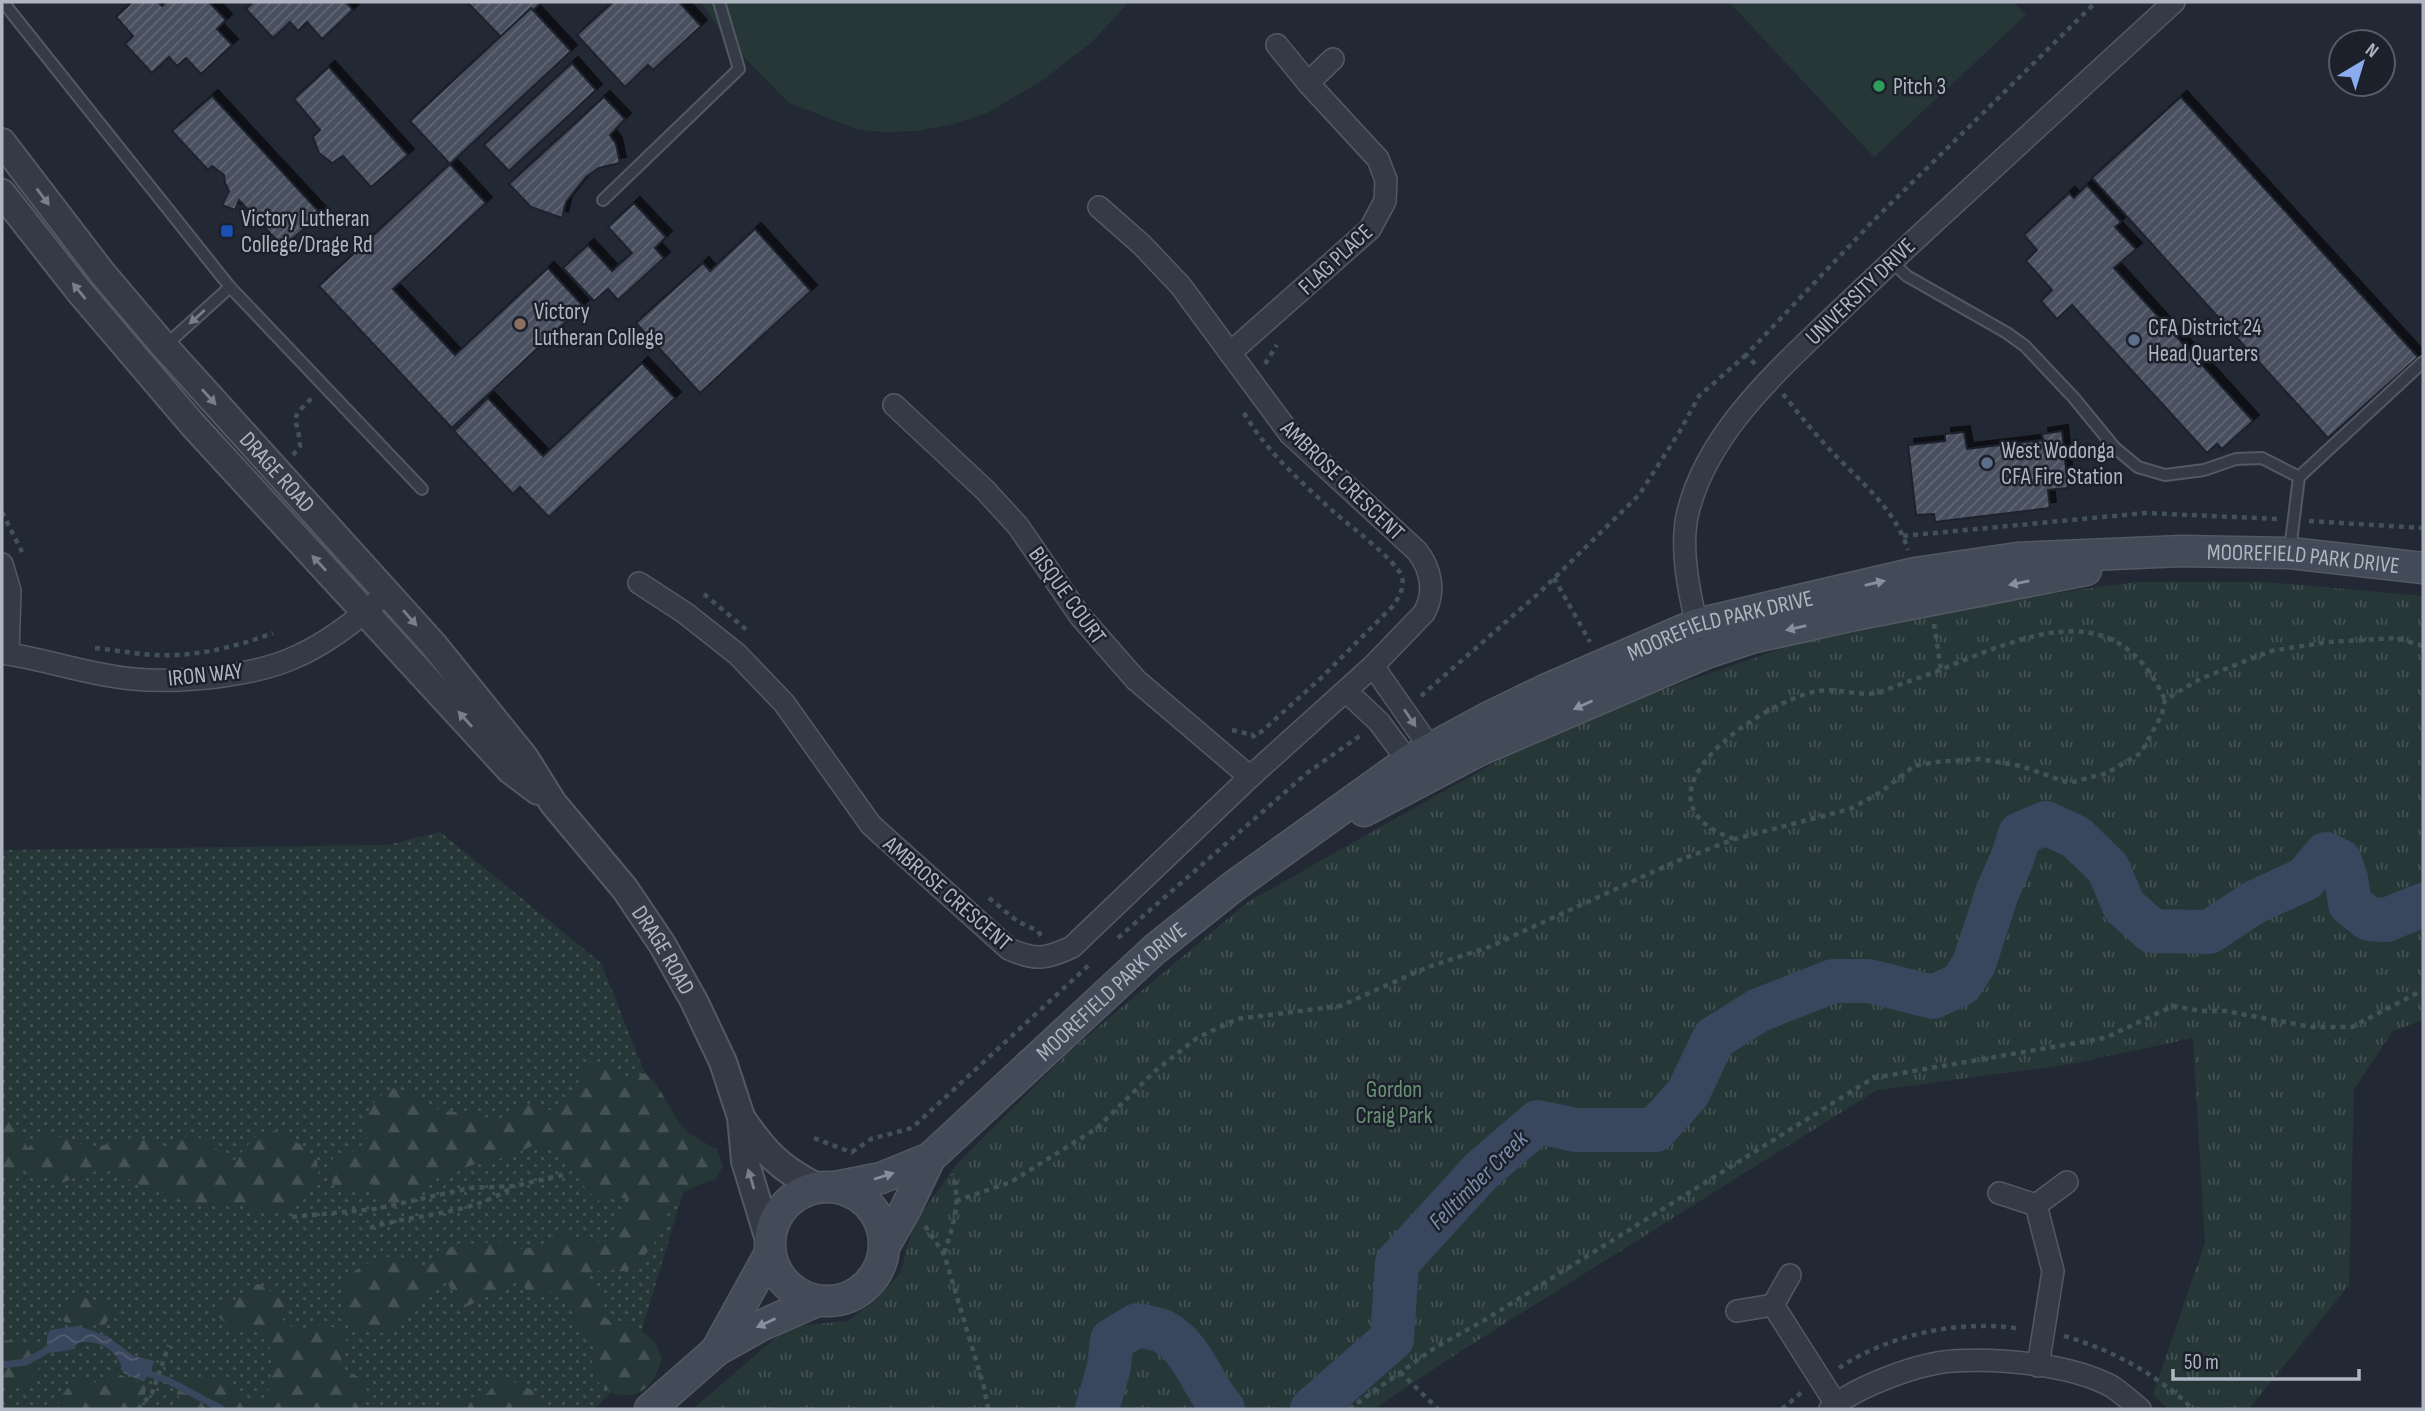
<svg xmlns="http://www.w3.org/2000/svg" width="2425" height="1411" font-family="'Sofia Sans Condensed',sans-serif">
<defs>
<pattern id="grass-dots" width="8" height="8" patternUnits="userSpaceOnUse" patternTransform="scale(1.75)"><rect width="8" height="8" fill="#273738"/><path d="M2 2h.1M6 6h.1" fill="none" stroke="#445253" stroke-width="1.8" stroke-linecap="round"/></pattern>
<pattern id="forest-firs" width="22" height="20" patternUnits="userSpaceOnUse" patternTransform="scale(1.75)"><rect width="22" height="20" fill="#273738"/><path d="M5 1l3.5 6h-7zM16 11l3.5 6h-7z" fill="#445253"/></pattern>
<pattern id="park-tufts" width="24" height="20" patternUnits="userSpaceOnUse" patternTransform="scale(1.75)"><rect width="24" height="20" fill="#273738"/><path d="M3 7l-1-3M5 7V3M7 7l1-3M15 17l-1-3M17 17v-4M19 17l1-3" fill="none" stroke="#445253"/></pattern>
<pattern id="water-waves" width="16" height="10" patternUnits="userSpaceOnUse" patternTransform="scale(1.75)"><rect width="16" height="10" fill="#39465d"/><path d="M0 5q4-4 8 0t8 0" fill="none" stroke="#535e73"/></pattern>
<pattern id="building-hatch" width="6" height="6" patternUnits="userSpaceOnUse" patternTransform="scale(1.75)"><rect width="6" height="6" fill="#48505f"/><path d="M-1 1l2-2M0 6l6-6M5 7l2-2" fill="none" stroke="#606774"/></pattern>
<filter id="shadow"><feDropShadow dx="6" dy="-6" stdDeviation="0" flood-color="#0009"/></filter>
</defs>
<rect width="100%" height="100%" fill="#222935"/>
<path fill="url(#grass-dots)" d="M 440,832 L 601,963 L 687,1179 L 628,1376 L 594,1409 L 2,1409 L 2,850 L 387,845 Z"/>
<g fill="url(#forest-firs)">
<path d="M 597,1061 L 612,1066 L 617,1078 L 632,1078 L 645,1073 L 656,1084 L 680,1124 L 690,1134 L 717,1150 L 723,1166 L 715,1180 C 652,1194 676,1232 637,1262 C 634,1265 628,1271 624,1271 C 620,1272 617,1270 613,1270 C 602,1270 591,1272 581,1276 L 598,1286 L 607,1297 L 601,1314 L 615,1325 L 632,1326 L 647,1335 L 655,1342 L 662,1358 C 659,1369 654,1383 643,1390 C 624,1403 595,1390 592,1368 C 591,1359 594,1348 594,1340 L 574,1319 L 569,1301 L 553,1292 L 530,1294 L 519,1281 L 468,1306 L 457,1299 L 446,1281 L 434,1283 C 420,1311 403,1328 373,1335 L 355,1325 L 344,1313 C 344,1305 343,1294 345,1286 C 349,1268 377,1256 394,1257 C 405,1257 415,1262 426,1266 L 439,1260 L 445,1250 L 460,1243 L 480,1244 L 499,1241 L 520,1249 L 538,1247 L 551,1237 L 568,1232 C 588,1246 593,1245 615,1236 L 619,1211 L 632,1210 L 633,1201 L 619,1197 L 598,1201 L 587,1190 L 565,1161 L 548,1146 L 532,1146 L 511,1156 L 475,1164 L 430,1181 C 419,1203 408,1206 385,1208 L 376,1201 L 372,1183 L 349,1194 L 334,1187 L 328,1171 L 333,1158 L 358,1149 L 367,1140 L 363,1120 L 377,1098 L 394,1088 L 412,1093 L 431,1108 L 509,1121 L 513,1109 L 527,1103 L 539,1110 L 552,1110 L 577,1088 L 580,1073 L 588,1062 Z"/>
<path d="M 5,1119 L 23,1134 L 27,1148 L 45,1135 L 57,1136 L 95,1148 L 126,1138 L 148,1140 L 157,1148 L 165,1150 L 175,1137 C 210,1134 208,1144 232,1163 L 257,1135 L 274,1131 L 302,1145 L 317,1161 L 319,1180 L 284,1211 L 264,1212 L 241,1205 L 207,1206 L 147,1188 L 107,1170 L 90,1172 L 62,1183 L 39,1175 L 26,1163 L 13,1177 L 2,1172 L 2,1120 Z"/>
<path d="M 259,1284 L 279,1297 L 287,1306 L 282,1319 L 293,1328 L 311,1328 L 323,1324 L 341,1330 L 348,1344 L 339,1364 C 348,1374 360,1375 368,1385 L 361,1409 L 175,1409 L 182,1401 L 172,1387 L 180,1378 C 191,1377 216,1377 225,1382 C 242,1392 239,1409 268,1398 L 272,1365 L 268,1335 C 259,1331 254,1332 244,1331 C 233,1330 225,1322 217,1316 L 216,1307 C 233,1306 238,1296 249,1285 Z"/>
<path d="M 76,1294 L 111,1306 L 112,1313 L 104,1326 L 65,1322 L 61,1317 L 66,1301 Z"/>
<path d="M 5,1340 L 33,1345 L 42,1363 L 36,1373 L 23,1386 L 6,1384 L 2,1386 L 2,1344 Z"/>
<path d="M 116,1373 L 146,1386 L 145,1395 L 133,1409 L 58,1409 C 59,1393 72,1382 87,1378 L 103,1387 Z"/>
<path d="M 505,1378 L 534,1391 L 541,1409 L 441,1409 L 450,1398 L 484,1397 L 494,1385 Z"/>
</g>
<path fill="url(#park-tufts)" d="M 2136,582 L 2265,582 L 2423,596 L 2423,1020 L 2393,1031 L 2354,1089 L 2349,1285 L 2249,1409 L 2168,1409 L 2153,1394 L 2205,1243 L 2193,1038 L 2071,1064 L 1877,1090 L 1461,1351 L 1374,1409 L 693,1409 L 788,1327 L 847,1321 L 876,1300 L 901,1272 L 913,1225 L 957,1164 L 1073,1048 L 1248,902 L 1563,724 L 1868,619 Z"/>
<g fill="#273738">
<path d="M 701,2 L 1129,2 L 1092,42 L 1043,80 L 987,113 L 954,124 L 917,131 L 886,132 L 859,130 L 789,103 L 727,40 Z"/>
<path d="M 1729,2 L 2013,2 L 2026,15 L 1874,157 Z"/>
</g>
<path fill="url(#water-waves)" d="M 78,1326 L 107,1336 L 134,1356 L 155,1361 L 144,1382 L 124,1373 C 117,1350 103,1341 80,1342 L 71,1350 L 50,1353 C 47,1345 45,1337 50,1330 Z"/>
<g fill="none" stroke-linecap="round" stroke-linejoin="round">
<g stroke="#39465d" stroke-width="7">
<path d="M 2,1365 L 26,1362 L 56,1345"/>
<path d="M 140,1370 L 169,1381 L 222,1409"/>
</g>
<g stroke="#39465d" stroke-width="44">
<path d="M 1097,1409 L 1109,1367 L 1112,1340 L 1137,1325 C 1145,1327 1157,1328 1164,1332 C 1193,1348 1202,1385 1223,1409"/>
<path d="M 1312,1409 L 1392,1339 L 1397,1263 L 1482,1170 L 1538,1122 L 1576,1130 L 1655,1130 L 1688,1093 L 1714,1038 L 1759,1010 L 1833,981 L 1869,981 L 1933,997 L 1961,984 L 1974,964 L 1997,893 L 2012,859 L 2020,834 L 2046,823 L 2076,837 L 2108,868 L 2124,906 L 2152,931 L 2209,932 L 2253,903 L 2305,879 L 2326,854 L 2340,861 L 2346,878 L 2350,904 L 2369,919 L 2386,920 L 2423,905"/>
</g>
</g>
<g fill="url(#building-hatch)" stroke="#1d222c" stroke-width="2" filter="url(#shadow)">
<path d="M 132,2 L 158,2 L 162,6 L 166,2 L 209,2 L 226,20 L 217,29 L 232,45 L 201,74 L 186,58 L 177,66 L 169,57 L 152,73 L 125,44 L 133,36 L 116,17 Z"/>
<path d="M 253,2 L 346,2 L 353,10 L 322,39 L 307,22 L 298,31 L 290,22 L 273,38 L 246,9 Z"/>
<path d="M 467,2 L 542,2 L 503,39 Z"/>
<path d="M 613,2 L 679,2 L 701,26 L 653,70 L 648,65 L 625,87 L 577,35 Z"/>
<path d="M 531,8 L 571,51 L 450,164 L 410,121 Z"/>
<path d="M 572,63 L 596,90 L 509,171 L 484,145 Z"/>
<path d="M 329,67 L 408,155 L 371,187 L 343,156 L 332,163 L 319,153 L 313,137 L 320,130 L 294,99 Z"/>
<path d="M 212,96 L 321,214 L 283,247 L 239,200 L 235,210 L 222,205 L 229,191 L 225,183 L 224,175 L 212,166 L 208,170 L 172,131 Z"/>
<path d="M 604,97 L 625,119 L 610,135 L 616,144 L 620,163 L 599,168 L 586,177 L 566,202 L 562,218 L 531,207 L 509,184 Z"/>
<path d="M 2181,97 L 2418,357 L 2328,438 L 2092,178 Z"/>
<path d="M 450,164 L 486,203 L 393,289 L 455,355 L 548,268 L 583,306 L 452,428 L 319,286 Z"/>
<path d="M 2087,185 L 2121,222 L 2115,227 L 2136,249 L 2114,268 L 2253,421 L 2222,449 L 2217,444 L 2207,453 L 2072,305 L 2057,319 L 2041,301 L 2052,290 L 2026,261 L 2037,250 L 2024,235 L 2069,193 L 2074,198 Z"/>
<path d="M 634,203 L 666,237 L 655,248 L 664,258 L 618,300 L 608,289 L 594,301 L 563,268 L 588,245 L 612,271 L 632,253 L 608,227 Z"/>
<path d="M 755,229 L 811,291 L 700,393 L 636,323 L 703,263 L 710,271 Z"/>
<path d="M 642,363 L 675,398 L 549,517 L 520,487 L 513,494 L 454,431 L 488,398 L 543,456 Z"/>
<path d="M 2062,431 L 2068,488 L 2048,490 L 2050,508 L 1935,522 L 1934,514 L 1916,515 L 1908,445 L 1945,441 L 1945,434 L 1964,432 L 1967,449 L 2043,440 L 2042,434 Z"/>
</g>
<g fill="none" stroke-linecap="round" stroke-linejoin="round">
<g stroke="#525963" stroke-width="14">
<g id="service">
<path d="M 3,2 L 230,287 L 422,489"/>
<path d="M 603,200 L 739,69 L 719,2"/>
<path d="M 1891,261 L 1907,276 L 2007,333 L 2025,346 L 2074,398 L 2115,448 L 2138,467 L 2165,475 L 2204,470 L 2236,459 L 2262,458 L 2299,477 L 2290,550"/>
<path d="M 165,346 L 230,287"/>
<path d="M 2299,477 L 2423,362"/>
</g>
</g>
<g stroke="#525963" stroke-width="24">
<g id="minor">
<path d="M 1308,83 L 1333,59"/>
<path d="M 1230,353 L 1370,229 L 1385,201 L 1386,180 L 1378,159 L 1308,83 L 1277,45"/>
<path d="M 894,405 L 985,490 L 1018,526 L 1080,616 L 1136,680 L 1250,777"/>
<path d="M 2,564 L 10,591 L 8,654"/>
<path d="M 639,583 L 685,613 L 737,654 L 784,703 L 871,825 L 1009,949 C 1036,961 1046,959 1072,947 L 1250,777 L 1373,666 L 1424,613 C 1436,592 1431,569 1417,551 L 1290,434 L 1180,285 L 1142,245 L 1099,207"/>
<path d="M 1701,637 C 1690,603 1679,547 1688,512 C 1707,435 1773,375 1828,322 C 1870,282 1912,242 1955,203 C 2029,136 2102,69 2174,2"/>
<path d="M 2,653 C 46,659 88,675 133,679 C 180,683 248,677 291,659 C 327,644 359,619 387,592"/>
<path d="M 1373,666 L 1431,749 L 1432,763"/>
<path d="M 1346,691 L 1379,722 L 1408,761 L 1418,767"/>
<path d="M 1999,1193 L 2036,1205 L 2053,1271 L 2038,1366"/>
<path d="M 2036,1205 L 2067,1182"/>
<path d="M 1773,1305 L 1790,1275"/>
<path d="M 1737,1311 L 1773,1305 L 1836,1404"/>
<path d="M 1830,1409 C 1855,1387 1919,1363 1953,1361 C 2000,1358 2069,1364 2111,1386 C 2121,1392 2131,1402 2140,1409"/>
</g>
</g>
<g stroke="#525963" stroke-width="30">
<g id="tertiary">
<path id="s1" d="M 2,142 L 103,274 L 164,346 L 433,644 L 525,758 L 553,803 L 625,889 L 662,944 L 694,1001 L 723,1062 L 741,1117 L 745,1161 L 769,1240"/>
<path d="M 2,193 L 79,291 L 193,425 L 510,770 L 538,791"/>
<path d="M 742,1119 C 765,1152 779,1168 817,1187"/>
</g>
</g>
<g stroke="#525963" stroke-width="33">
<g id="secondary">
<path d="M 1364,811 L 1480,750 L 1706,653 L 1751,638 L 1854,615 L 2086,570"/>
<circle cx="827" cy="1244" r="57"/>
<path id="s2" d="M 835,1187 L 881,1178 L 930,1158 L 1155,949 L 1234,886 L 1408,761 L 1489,717 L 1545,690 L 1697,624 L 1915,573 L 2017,558 L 2182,551 L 2290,553 L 2423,568"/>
<path d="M 885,1245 L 906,1208 L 930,1158"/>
<path d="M 717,1349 L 770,1253"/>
<path d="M 650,1409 L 717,1350 L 760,1326 L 817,1301"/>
</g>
</g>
<g stroke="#435256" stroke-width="4.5" stroke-dasharray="5 5" stroke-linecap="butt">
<path d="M 1265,364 L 1277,345"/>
<path d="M 1755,364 L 1746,355 L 1872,222 L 2096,2"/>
<path d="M 1783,394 C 1799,414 1815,434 1832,452 C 1860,481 1896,510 1908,550"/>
<path d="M 1244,413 C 1267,452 1302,483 1335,513 C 1351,527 1396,560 1402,577 C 1405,588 1398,599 1392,607 L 1321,678 L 1261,732 L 1253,735 L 1257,743"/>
<path d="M 293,455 L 300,446 C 298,414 286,423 313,397"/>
<path d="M 2,512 L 22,552"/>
<path d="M 2309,521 L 2423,528"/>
<path d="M 1903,536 L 2145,513 L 2279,519"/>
<path d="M 1554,578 L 1590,642"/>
<path d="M 704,594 L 748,631"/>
<path d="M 1934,624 L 1941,670"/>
<path d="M 95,648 C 115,650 135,654 155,655 C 195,657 236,647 273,633"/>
<path d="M 1421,696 L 1539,593 L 1639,495 L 1680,431 L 1699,396 L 1746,355"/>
<path d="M 1232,730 L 1253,735"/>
<path d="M 1734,839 C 1620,799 1759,702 1818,691 C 1837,688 1857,696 1876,693 C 1886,691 1897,685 1907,682 C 1998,652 2109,576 2165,700"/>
<path d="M 989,898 L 1017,921 L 1038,931 L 1041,936"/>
<path d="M 1118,938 L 1307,773 L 1361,735"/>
<path d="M 814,1138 L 853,1153"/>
<path d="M 852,1152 L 871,1139 L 912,1128 L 1089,965"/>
<path d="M 956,1201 L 1011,1182 L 1097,1128 L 1155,1071 L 1197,1038 L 1237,1019 L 1340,1006 L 1428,967 L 1489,947 L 1677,861 L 1735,839 L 1850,809 L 1881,792 L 1914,766 L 1936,762 L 1980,759 L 2021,766 L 2069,783 L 2107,773 L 2141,753 L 2162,714 L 2165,700 L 2200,679 L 2271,651 L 2328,642 L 2397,638 L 2423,646"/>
<path d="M 292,1217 L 375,1209 L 470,1188 L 515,1186 L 567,1174"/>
<path d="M 925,1226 L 944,1254 L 984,1387 L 988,1409"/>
<path d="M 370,1228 C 420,1212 467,1217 514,1186"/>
<path d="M 944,1253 C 953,1227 962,1201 952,1174"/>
<path d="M 2064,1336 C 2113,1350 2156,1374 2193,1409"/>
<path d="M 1839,1368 C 1890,1334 1961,1319 2021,1329"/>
<path d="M 1400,1372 L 1438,1409"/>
<path d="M 138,1409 L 152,1393 L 169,1345"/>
<path d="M 1349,1409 L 1436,1347 L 1483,1321 L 1873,1078 L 2105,1038 L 2173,1006 L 2201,1011 L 2225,1011 L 2312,1027 L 2352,1027 L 2423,990"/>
<path d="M 1782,1409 L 1802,1392"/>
</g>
<use href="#service" stroke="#353b46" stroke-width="10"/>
<use href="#minor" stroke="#353b46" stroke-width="21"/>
<use href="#tertiary" stroke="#353b46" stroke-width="26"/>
<use href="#secondary" stroke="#434a58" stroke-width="30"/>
</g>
<defs><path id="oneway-solid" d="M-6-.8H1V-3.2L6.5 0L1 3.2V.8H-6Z" transform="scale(1.75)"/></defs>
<g fill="#787f8a">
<use href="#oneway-solid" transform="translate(43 197) rotate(53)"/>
<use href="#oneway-solid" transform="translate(79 291) rotate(-129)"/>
<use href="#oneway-solid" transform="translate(197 317) rotate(138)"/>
<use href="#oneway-solid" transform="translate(209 397) rotate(48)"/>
<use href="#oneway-solid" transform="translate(319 563) rotate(-133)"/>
<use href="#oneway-solid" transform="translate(410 618) rotate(49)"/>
<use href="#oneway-solid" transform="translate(1410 718) rotate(56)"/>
<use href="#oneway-solid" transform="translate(465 719) rotate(-132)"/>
<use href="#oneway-solid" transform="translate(751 1179) rotate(-107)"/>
</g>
<g fill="#89909d">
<use href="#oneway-solid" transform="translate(1875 583) rotate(-13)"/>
<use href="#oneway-solid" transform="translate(2019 583) rotate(169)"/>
<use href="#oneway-solid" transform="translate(1796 628) rotate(167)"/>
<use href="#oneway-solid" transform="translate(1583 705) rotate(156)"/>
<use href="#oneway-solid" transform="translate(884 1176) rotate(-18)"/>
<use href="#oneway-solid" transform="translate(766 1323) rotate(155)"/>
</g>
<circle fill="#2e9e5b" stroke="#1b202a" stroke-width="2.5" cx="1879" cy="86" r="7"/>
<rect fill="#1a4fb4" stroke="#1b202a" stroke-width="2.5" x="220" y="224" width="14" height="14" rx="3.5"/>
<circle fill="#8d6e63" stroke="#1b202a" stroke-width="2.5" cx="520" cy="324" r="7"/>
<g fill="#5c6f8a" stroke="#1b202a" stroke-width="2.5">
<circle cx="2134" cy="340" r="7"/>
<circle cx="1987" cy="463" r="7"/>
</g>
<g text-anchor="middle" stroke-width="5" stroke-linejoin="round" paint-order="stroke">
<g font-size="23" fill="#afb6c2" stroke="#1b202a" text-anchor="start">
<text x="1893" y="94">Pitch 3</text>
<text x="241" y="226">Victory Lutheran<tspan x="241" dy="26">College/Drage Rd</tspan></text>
<text x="534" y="319">Victory<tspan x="534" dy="26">Lutheran College</tspan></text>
<text x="2148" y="335">CFA District 24<tspan x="2148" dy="26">Head Quarters</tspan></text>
<text x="2001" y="458">West Wodonga<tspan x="2001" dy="26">CFA Fire Station</tspan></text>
</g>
<g font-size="23" fill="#afb6c2" stroke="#1b202a">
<text transform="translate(1335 259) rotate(-43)" y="8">FLAG PLACE</text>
<text transform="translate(1860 291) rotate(-44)" y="8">UNIVERSITY DRIVE</text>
<text dy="8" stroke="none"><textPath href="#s1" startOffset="430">DRAGE ROAD</textPath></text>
<text transform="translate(1343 480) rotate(44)" y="8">AMBROSE CRESCENT</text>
<text dy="8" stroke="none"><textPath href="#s2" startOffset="1656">MOOREFIELD PARK DRIVE</textPath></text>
<text transform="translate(1068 595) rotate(54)" y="8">BISQUE COURT</text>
<text dy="8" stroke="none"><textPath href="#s2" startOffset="1064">MOOREFIELD PARK DRIVE</textPath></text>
<text transform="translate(205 674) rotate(-6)" y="8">IRON WAY</text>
<text transform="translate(948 893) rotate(41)" y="8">AMBROSE CRESCENT</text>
<text dy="8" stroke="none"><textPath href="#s1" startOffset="1046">DRAGE ROAD</textPath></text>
<text dy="8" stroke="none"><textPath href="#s2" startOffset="346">MOOREFIELD PARK DRIVE</textPath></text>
</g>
<g font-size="23" fill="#699174" stroke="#1b202a">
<text x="1394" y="1097">Gordon<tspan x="1394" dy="26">Craig Park</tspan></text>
</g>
<g font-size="24" font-style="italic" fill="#7a8ca9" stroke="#1b202a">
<text transform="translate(1478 1180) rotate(-45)" y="8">Felltimber Creek</text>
</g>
</g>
<rect width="2425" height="1411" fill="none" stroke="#afb6c2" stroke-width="7"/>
<g transform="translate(2362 63) rotate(38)"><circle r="33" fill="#1b202a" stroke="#565c67" stroke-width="2"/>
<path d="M0-5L12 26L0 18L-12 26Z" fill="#8aabed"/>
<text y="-10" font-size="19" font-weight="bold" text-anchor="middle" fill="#afb6c2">N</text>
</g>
<path d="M2173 1369v10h186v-10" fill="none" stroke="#afb6c2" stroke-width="3.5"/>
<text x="2184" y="1369" font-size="21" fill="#afb6c2" stroke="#1b202a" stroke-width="5" paint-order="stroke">50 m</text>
</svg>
